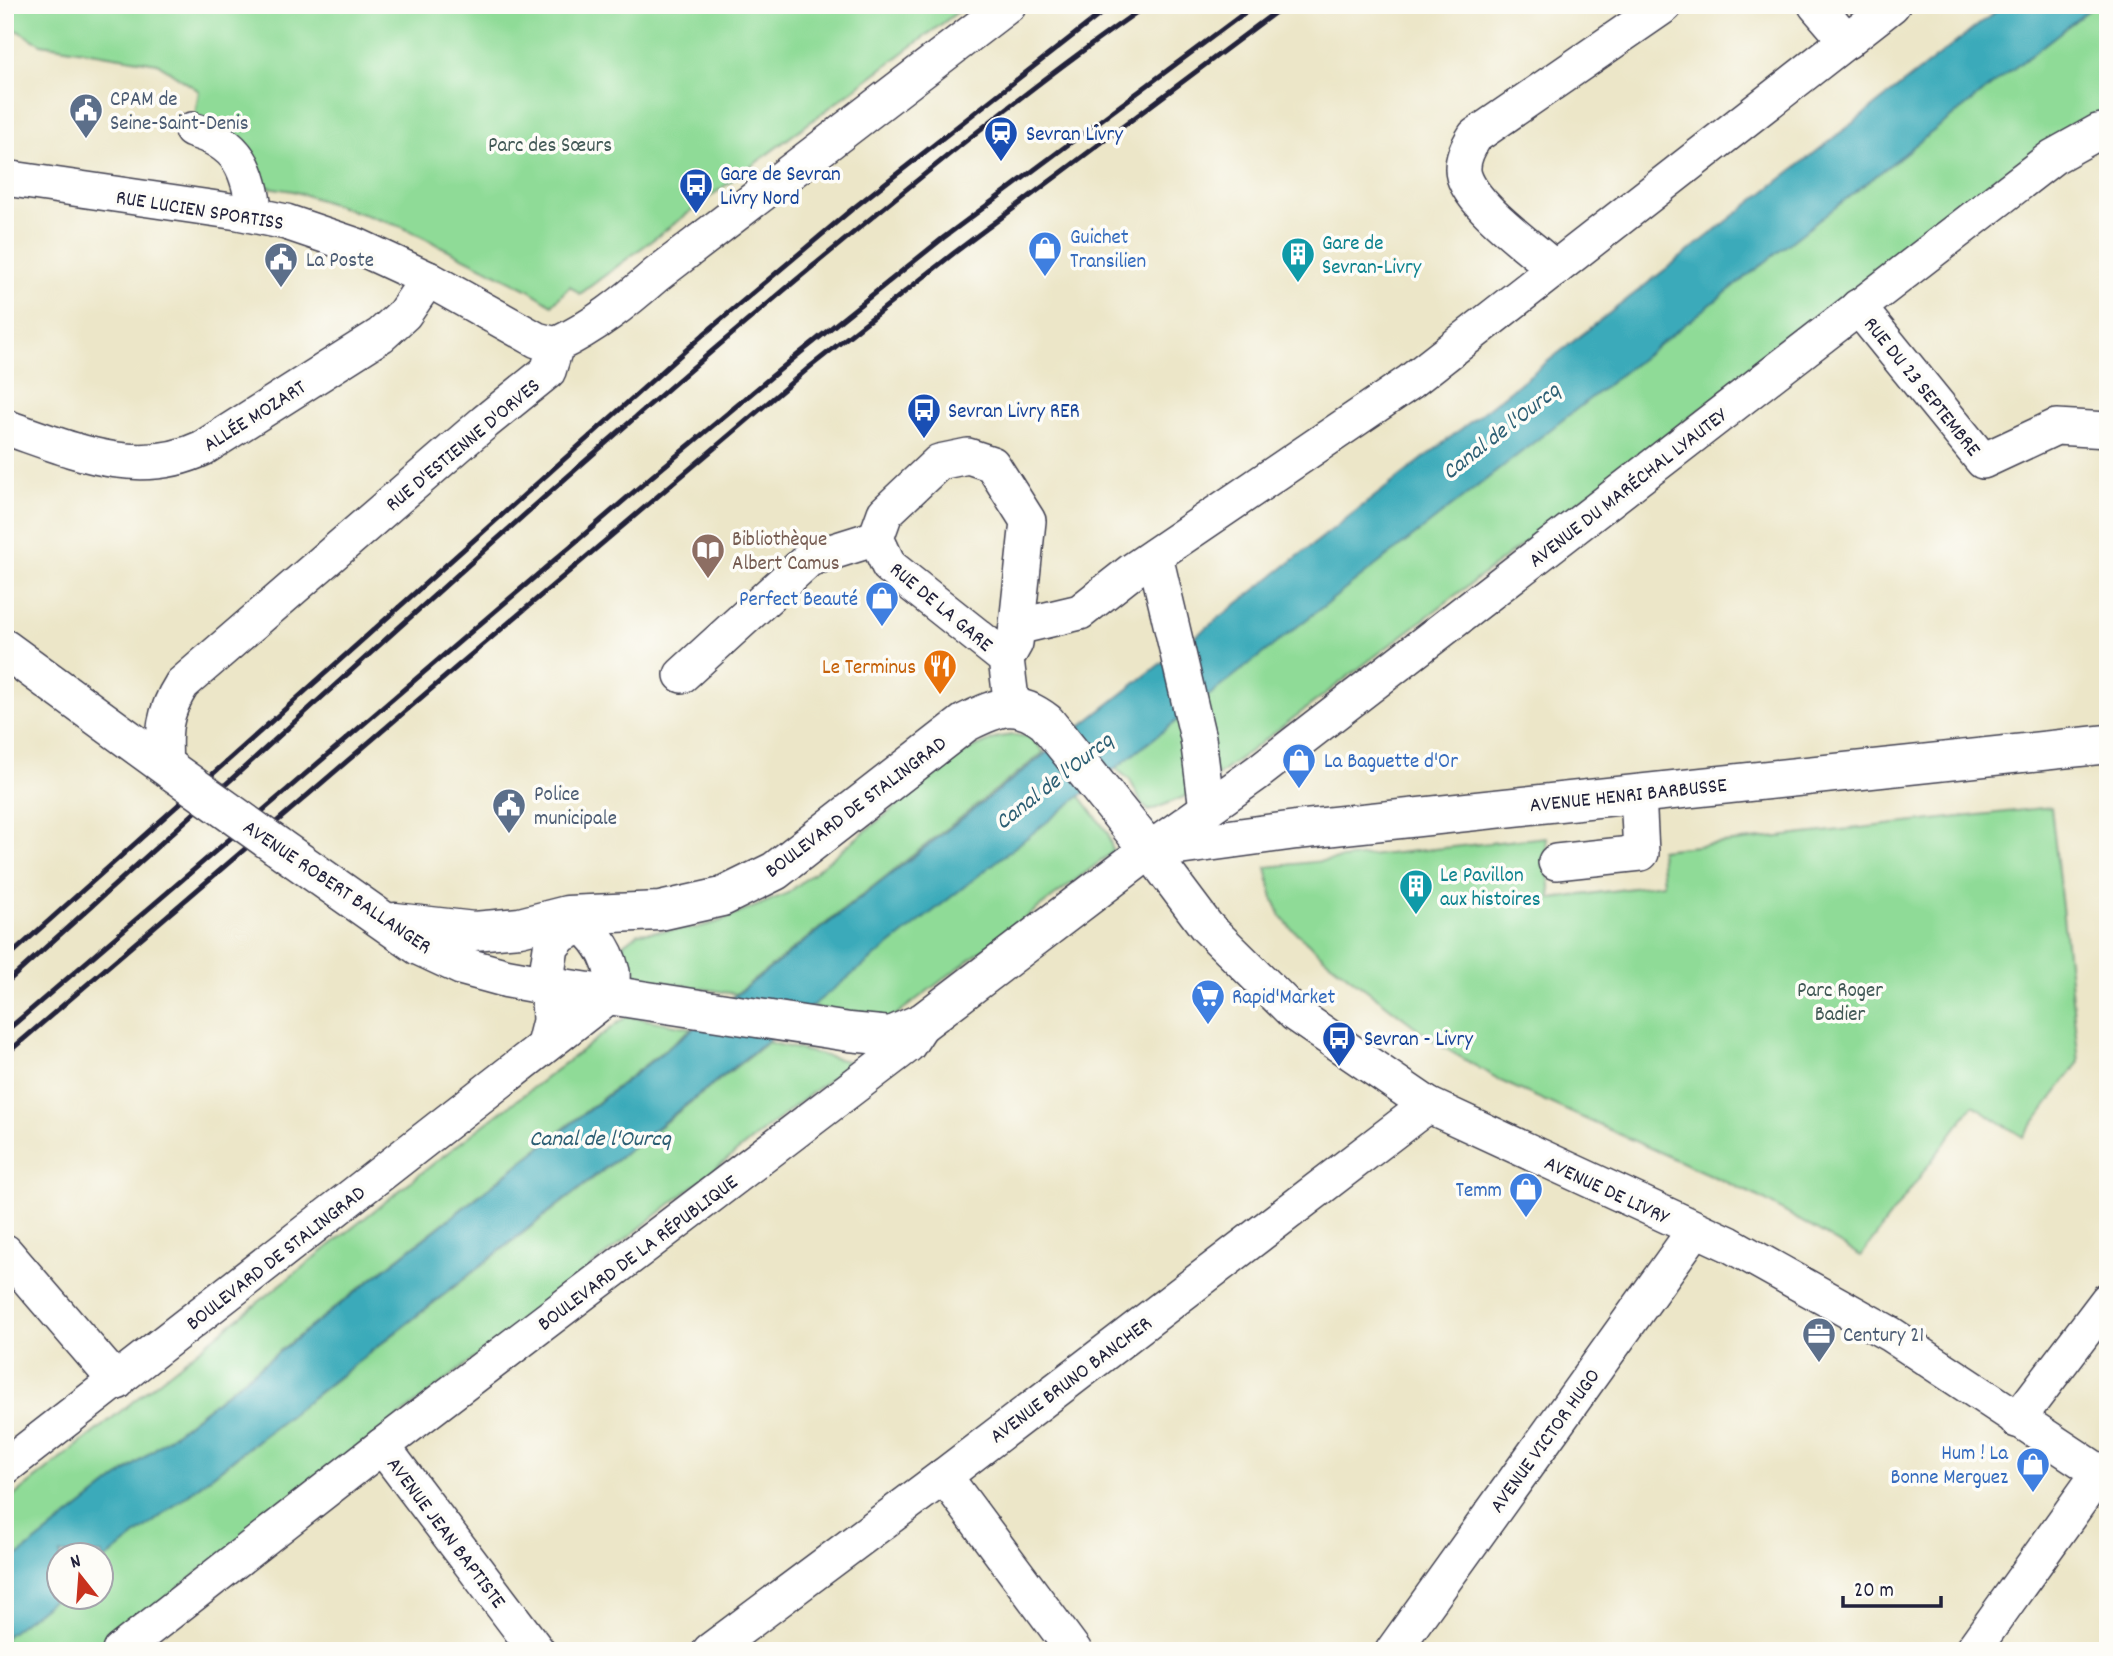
<svg xmlns="http://www.w3.org/2000/svg" width="2113" height="1656" font-family="Dekko,sans-serif">
<rect width="100%" height="100%" fill="#fdfcf7"/>
<filter id="ink" filterUnits="userSpaceOnUse"><feTurbulence type="fractalNoise" baseFrequency=".0143" numOctaves="2"/><feDisplacementMap in="SourceGraphic" scale="14" xChannelSelector="R" yChannelSelector="G"/><feConvolveMatrix kernelMatrix="1 2 1 2 8 2 1 2 1" color-interpolation-filters="sRGB"/></filter>
<filter id="wash" filterUnits="userSpaceOnUse"><feTurbulence type="fractalNoise" baseFrequency=".00686" numOctaves="4" result="noise"/><feDisplacementMap in="SourceGraphic" scale="28" xChannelSelector="R" yChannelSelector="G"/><feGaussianBlur stdDeviation="1.57" result="paint"/><feColorMatrix in="noise" values="0 0 0 0 0 0 0 0 0 0 0 0 0 0 0 0 0 1.4 0 .05"/><feComposite in="paint" operator="in"/></filter>
<g filter="url(#wash)">
<rect width="100%" height="100%" fill="#ece6c8"/>
<g fill="#8fdb97" stroke="#587e69" stroke-width="2">
<path d="M 5,5 L 967,5 L 580,294 L 570,286 L 552,305 L 527,289 L 402,227 L 293,191 L 261,186 L 195,115 L 199,91 L 157,63 L 41,44 L 16,30 L 5,28 Z"/>
<path d="M 2095,5 L 2108,5 L 2108,110 L 2082,120 L 1196,792 L 1149,811 L 1142,804 L 1130,780 L 1115,768 Z"/>
<path d="M 1013,735 L 1031,737 L 1044,752 L 736,994 L 638,978 L 622,945 L 638,933 L 696,928 L 718,922 L 788,893 L 963,753 L 999,737 Z"/>
<path d="M 1080,796 L 1108,833 L 1113,852 L 889,1020 L 810,1007 Z"/>
<path d="M 2051,807 L 2079,1062 L 2023,1137 L 1973,1105 L 1861,1256 L 1759,1197 L 1505,1083 L 1438,1044 L 1326,959 L 1290,927 L 1281,916 L 1273,898 L 1266,867 L 1546,837 L 1551,899 L 1663,884 L 1660,850 Z"/>
<path d="M 627,1016 L 692,1028 L 5,1566 L 5,1503 L 443,1156 Z"/>
<path d="M 768,1042 L 851,1062 L 504,1335 L 97,1651 L 5,1651 L 5,1637 L 59,1595 L 102,1596 L 102,1562 Z"/>
</g>
<path fill="#3baaba" stroke="#2e667a" stroke-width="2" d="M 2004,5 L 2095,5 L 1080,796 L 102,1562 L 102,1554 L 60,1554 L 59,1595 L 5,1637 L 5,1566 Z"/>
</g>
<g filter="url(#ink)">
<g fill="none" stroke-linecap="round" stroke-linejoin="round">
<g stroke="#403f50" stroke-width="38">
<g id="minor">
<path d="M 1816,5 L 1847,41"/>
<path d="M 192,130 C 240,143 249,170 255,215"/>
<path d="M 2108,130 L 2098,132 L 2053,157 L 1257,773 L 1149,850 L 1206,926 L 1295,1014 L 1428,1105 L 1729,1244 L 1890,1334 L 2108,1478"/>
<path d="M 5,178 L 238,212 L 286,222 L 357,246 L 428,279 L 537,340 L 556,345"/>
<path d="M 1555,269 C 1530,246 1474,208 1464,176 C 1460,162 1468,147 1475,136 L 1665,5"/>
<path d="M 1858,307 L 1983,461 L 2056,427 L 2108,430"/>
<path d="M 5,427 C 70,449 136,480 203,448 L 381,335 L 404,314 L 428,279"/>
<path d="M 1155,556 L 1198,738 L 1207,809"/>
<path d="M 1017,627 L 1080,612 L 1132,571 L 1410,382 L 1892,5"/>
<path d="M 1006,659 L 889,566 L 876,538 L 885,513 L 939,462 L 968,456 L 992,464 L 1028,521 L 1015,643 L 1006,659 L 1012,707"/>
<path d="M 682,675 L 809,559 L 876,538"/>
<path d="M 165,766 C 163,732 163,714 182,684 L 485,422 L 548,371 L 556,345 C 594,327 625,302 656,275 L 1008,5"/>
<path d="M 1556,862 L 1641,853 L 1638,793"/>
<path d="M 544,1045 L 550,1021 L 548,967 L 551,947 L 562,934 L 600,918"/>
<path d="M 5,1252 L 117,1382"/>
<path d="M 2017,1420 L 2108,1300"/>
<path d="M 382,1446 L 537,1651"/>
<path d="M 5,1467 L 610,995 C 611,988 613,979 612,972 C 606,946 589,927 567,915"/>
<path d="M 944,1476 L 1074,1651"/>
<path d="M 120,1651 L 382,1446 L 908,1045 L 923,1022"/>
<path d="M 710,1651 L 944,1476 L 1428,1105"/>
<path d="M 1393,1651 L 1695,1230"/>
<path d="M 1972,1651 L 2100,1472"/>
</g>
</g>
<g stroke="#403f50" stroke-width="41">
<g id="major">
<path d="M 5,649 L 172,771"/>
<path d="M 277,846 L 419,946 L 462,966 L 506,978 L 550,986 L 849,1032 L 891,1036 L 923,1022 L 1149,850 L 1296,830 L 2108,744"/>
<path d="M 395,922 L 474,931 L 520,927 L 567,915 L 660,911 L 722,897 L 775,871 L 965,723 C 998,707 1015,698 1046,722 L 1149,850"/>
</g>
</g>
<use href="#minor" stroke="#fff" stroke-width="35"/>
<use href="#major" stroke="#fff" stroke-width="38"/>
<g stroke="#22223b" stroke-width="5">
<path d="M 5,960 L 704,334 L 851,210 L 1112,5"/>
<path d="M 5,984 C 273,744 536,496 813,266 C 922,176 1031,85 1147,5"/>
<path d="M 5,1032 L 650,478 L 800,353 L 943,238 L 1255,5"/>
<path d="M 5,1055 L 459,665 L 811,366 L 954,253 L 1285,5"/>
</g>
<g stroke="#403f50" stroke-width="41" stroke-linecap="butt">
<path id="major-bridge" d="M 172,771 L 277,846"/>
</g>
<use href="#major-bridge" stroke="#fff" stroke-width="38"/>
</g>
</g>
<defs>
<g id="civic-pin" transform="scale(1.75)"><path d="M0 17L-7.5 6A9.5 9.5 0 1 1 7.5 6Z" fill="#5c6f8a" stroke="#fdfcf7"/><path d="M-.6-6.5H3V-4.5H.6V-3L4-1V1h2V6H-6V1h2V-1L-.6-3ZM-1.2 2.5V6h2.4V2.5Z" fill="#fff"/></g>
<g id="station-pin" transform="scale(1.75)"><path d="M0 17L-7.5 6A9.5 9.5 0 1 1 7.5 6Z" fill="#1a4fb4" stroke="#fdfcf7"/><path d="M-3-6H3Q5-6 5-4V2Q5 4 3 4L4.5 6H3L1.5 4h-3L-3 6H-4.5L-3 4Q-5 4-5 2V-4Q-5-6-3-6ZM-3.5-4v3h7v-3ZM-3.5 1v1.5H-2V1ZM2 1v1.5H3.5V1Z" fill="#fff"/></g>
<g id="bus-pin" transform="scale(1.75)"><path d="M0 17L-7.5 6A9.5 9.5 0 1 1 7.5 6Z" fill="#1a4fb4" stroke="#fdfcf7"/><path d="M-5-6H5V4H4V6H2V4H-2V6H-4V4H-5ZM-3.5-4V0h7V-4ZM-3.5 1.2v1.5H-2V1.2ZM2 1.2v1.5H3.5V1.2Z" fill="#fff"/></g>
<g id="shop-pin" transform="scale(1.75)"><path d="M0 17L-7.5 6A9.5 9.5 0 1 1 7.5 6Z" fill="#3f7fe0" stroke="#fdfcf7"/><path d="M-5-2.5h2.3a2.7 3.5 0 0 1 5.4 0H5L5.5 6h-11ZM-1.5-2.5h3a1.5 2.3 0 0 0-3 0Z" fill="#fff"/></g>
<g id="building-pin" transform="scale(1.75)"><path d="M0 17L-7.5 6A9.5 9.5 0 1 1 7.5 6Z" fill="#0f9aa8" stroke="#fdfcf7"/><path d="M-4-6H4V6H1V3H-1V6H-4ZM-2.5-4.3h1.7v1.8h-1.7ZM.8-4.3h1.7v1.8H.8ZM-2.5-1h1.7V.8h-1.7ZM.8-1h1.7V.8H.8Z" fill="#fff"/></g>
<g id="library-pin" transform="scale(1.75)"><path d="M0 17L-7.5 6A9.5 9.5 0 1 1 7.5 6Z" fill="#8d6e63" stroke="#fdfcf7"/><path d="M-6-4Q-3-5.5-.7-3.5V5Q-3 3-6 4ZM6-4Q3-5.5 .7-3.5V5Q3 3 6 4Z" fill="#fff"/></g>
<g id="restaurant-pin" transform="scale(1.75)"><path d="M0 17L-7.5 6A9.5 9.5 0 1 1 7.5 6Z" fill="#e8710a" stroke="#fdfcf7"/><path d="M-5-6h1v4h1v-4h1v4h1v-4h1v5L-1.5 .5V6h-2V.5L-5-1ZM5-6V6H3V1.5H1.5Q1.5-4 5-6Z" fill="#fff"/></g>
<g id="supermarket-pin" transform="scale(1.75)"><path d="M0 17L-7.5 6A9.5 9.5 0 1 1 7.5 6Z" fill="#3f7fe0" stroke="#fdfcf7"/><path d="M-6-5.5h2.5l.6 2H6L4.5 2H-2.5L-4.4-4H-6ZM-1.5 3.2a1.3 1.3 0 1 0 .1 0ZM3 3.2a1.3 1.3 0 1 0 .1 0Z" fill="#fff"/></g>
<g id="office-pin" transform="scale(1.75)"><path d="M0 17L-7.5 6A9.5 9.5 0 1 1 7.5 6Z" fill="#5c6f8a" stroke="#fdfcf7"/><path d="M-6-3h4V-5.5h4V-3h4V5H-6ZM-1-4.5V-3h2v-1.5ZM-6 0V1H6V0Z" fill="#fff"/></g>
</defs>
<g fill-rule="evenodd">
<use href="#civic-pin" x="86" y="110"/>
<use href="#station-pin" x="1001" y="133"/>
<use href="#bus-pin" x="696" y="185"/>
<use href="#shop-pin" x="1045" y="248"/>
<use href="#building-pin" x="1298" y="254"/>
<use href="#civic-pin" x="281" y="259"/>
<use href="#bus-pin" x="924" y="410"/>
<use href="#library-pin" x="708" y="550"/>
<use href="#shop-pin" x="882" y="598"/>
<use href="#restaurant-pin" x="940" y="666"/>
<use href="#shop-pin" x="1299" y="760"/>
<use href="#civic-pin" x="509" y="805"/>
<use href="#building-pin" x="1416" y="886"/>
<use href="#supermarket-pin" x="1208" y="996"/>
<use href="#bus-pin" x="1339" y="1038"/>
<use href="#shop-pin" x="1526" y="1189"/>
<use href="#office-pin" x="1819" y="1334"/>
<use href="#shop-pin" x="2033" y="1464"/>
</g>
<g text-anchor="middle" stroke-width="7" stroke-linejoin="round" paint-order="stroke">
<g font-size="21" fill="#4e5e75" stroke="#fdfcf7" text-anchor="start">
<text x="110" y="105">CPAM de<tspan x="110" dy="24">Seine-Saint-Denis</tspan></text>
<text x="306" y="266">La Poste</text>
<text x="534" y="800">Police<tspan x="534" dy="24">municipale</tspan></text>
<text x="1843" y="1341">Century 21</text>
</g>
<g font-size="21" fill="#164399" stroke="#fdfcf7" text-anchor="start">
<text x="1026" y="140">Sevran Livry</text>
<text x="720" y="180">Gare de Sevran<tspan x="720" dy="24">Livry Nord</tspan></text>
<text x="948" y="417">Sevran Livry RER</text>
<text x="1364" y="1045">Sevran - Livry</text>
</g>
<g font-size="21" fill="#435a57" stroke="#fdfcf7">
<text x="550" y="151">Parc des Sœurs</text>
<text x="1840" y="996">Parc Roger<tspan x="1840" dy="24">Badier</tspan></text>
</g>
<g font-size="21" fill="#22223b" stroke="#fdfcf7">
<text transform="translate(200 209) rotate(9)" y="7">RUE LUCIEN SPORTISS</text>
<text transform="translate(1923 386) rotate(51)" y="7">RUE DU 23 SEPTEMBRE</text>
<text transform="translate(254 415) rotate(-32)" y="7">ALLÉE MOZART</text>
<text transform="translate(462 444) rotate(-40)" y="7">RUE D'ESTIENNE D'ORVES</text>
<text transform="translate(1627 487) rotate(-38)" y="7">AVENUE DU MARÉCHAL LYAUTEY</text>
<text transform="translate(942 606) rotate(40)" y="7">RUE DE LA GARE</text>
<text transform="translate(1628 794) rotate(-6)" y="7">AVENUE HENRI BARBUSSE</text>
<text transform="translate(855 806) rotate(-37)" y="7">BOULEVARD DE STALINGRAD</text>
<text transform="translate(338 886) rotate(34)" y="7">AVENUE ROBERT BALLANGER</text>
<text transform="translate(1607 1189) rotate(25)" y="7">AVENUE DE LIVRY</text>
<text transform="translate(637 1252) rotate(-37)" y="7">BOULEVARD DE LA RÉPUBLIQUE</text>
<text transform="translate(275 1257) rotate(-38)" y="7">BOULEVARD DE STALINGRAD</text>
<text transform="translate(1070 1379) rotate(-37)" y="7">AVENUE BRUNO BANCHER</text>
<text transform="translate(1544 1440) rotate(-54)" y="7">AVENUE VICTOR HUGO</text>
<text transform="translate(447 1532) rotate(53)" y="7">AVENUE JEAN BAPTISTE</text>
</g>
<g font-size="21" fill="#366cbe" stroke="#fdfcf7" text-anchor="start">
<text x="1070" y="243">Guichet<tspan x="1070" dy="24">Transilien</tspan></text>
<text x="858" y="605" text-anchor="end">Perfect Beauté</text>
<text x="1324" y="767">La Baguette d'Or</text>
<text x="1232" y="1003">Rapid'Market</text>
<text x="1502" y="1196" text-anchor="end">Temm</text>
<text x="2008" y="1459" text-anchor="end">Hum ! La<tspan x="2008" dy="24">Bonne Merguez</tspan></text>
</g>
<g font-size="21" fill="#0d838f" stroke="#fdfcf7" text-anchor="start">
<text x="1322" y="249">Gare de<tspan x="1322" dy="24">Sevran-Livry</tspan></text>
<text x="1440" y="881">Le Pavillon<tspan x="1440" dy="24">aux histoires</tspan></text>
</g>
<g font-size="21" fill="#785e54" stroke="#fdfcf7" text-anchor="start">
<text x="732" y="545">Bibliothèque<tspan x="732" dy="24">Albert Camus</tspan></text>
</g>
<g font-size="21" fill="#c56008" stroke="#fdfcf7" text-anchor="end">
<text x="916" y="673">Le Terminus</text>
</g>
<g font-size="23" font-style="italic" fill="#2d5f74" stroke="#fdfcf7">
<text transform="translate(1500 430) rotate(-38)" y="8">Canal de l'Ourcq</text>
<text transform="translate(1053 780) rotate(-38)" y="8">Canal de l'Ourcq</text>
<text x="600" y="1145">Canal de l'Ourcq</text>
</g>
</g>
<rect width="2113" height="1656" fill="none" stroke="#fdfcf7" stroke-width="28"/>
<g transform="translate(80 1576) rotate(343)"><circle r="33" fill="#fdfcf7" stroke="#a5a5ac" stroke-width="2"/>
<path d="M0-5L12 26L0 18L-12 26Z" fill="#c8321e"/>
<text y="-10" font-size="19" font-weight="bold" text-anchor="middle" fill="#22223b">N</text>
</g>
<path d="M1843 1596v10h98v-10" fill="none" stroke="#22223b" stroke-width="3.5"/>
<text x="1854" y="1596" font-size="21" fill="#22223b" stroke="#fdfcf7" stroke-width="5" paint-order="stroke">20 m</text>
</svg>
